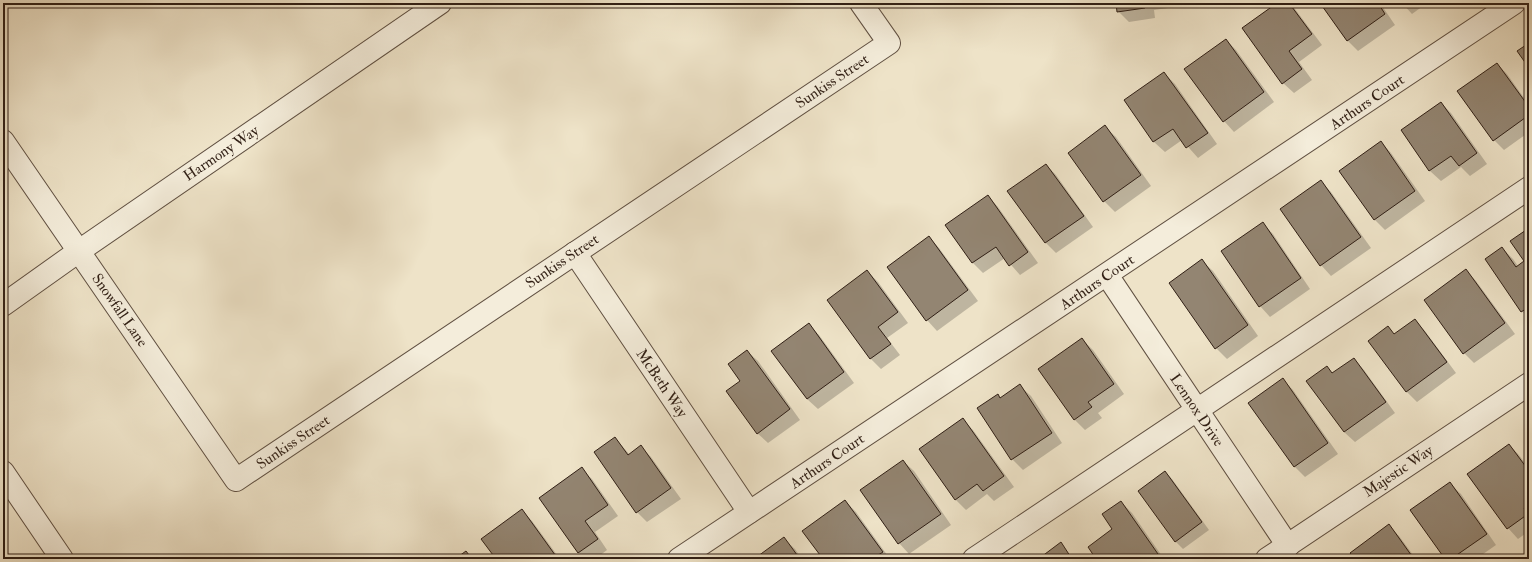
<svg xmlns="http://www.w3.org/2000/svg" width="1532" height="562" font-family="'IM FELL Double Pica',serif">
<rect width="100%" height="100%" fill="#eee3c8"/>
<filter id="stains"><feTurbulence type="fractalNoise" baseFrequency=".005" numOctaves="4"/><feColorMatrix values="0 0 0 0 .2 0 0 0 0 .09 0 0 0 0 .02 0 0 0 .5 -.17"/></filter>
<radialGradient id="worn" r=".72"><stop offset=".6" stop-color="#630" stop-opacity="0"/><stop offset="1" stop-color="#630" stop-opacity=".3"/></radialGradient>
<g fill="#0003">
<path d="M 1117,3 L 1174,3 L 1175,7 L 1154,10 L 1155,18 L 1129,22 L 1118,11 Z"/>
<path d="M 1279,3 L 1289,3 L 1295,9 L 1322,45 L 1299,62 L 1312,80 L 1294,93 L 1283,83 Z"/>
<path d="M 1321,3 L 1380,3 L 1395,25 L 1358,51 L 1347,40 Z"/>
<path d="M 1402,3 L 1427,3 L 1412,14 Z"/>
<path d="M 1226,40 L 1236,50 L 1274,102 L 1234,132 L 1224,121 Z"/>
<path d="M 1497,64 L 1507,74 L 1529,105 L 1529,132 L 1504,150 L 1494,140 Z"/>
<path d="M 1164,73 L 1175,84 L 1217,144 L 1198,158 L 1182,140 L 1165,152 L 1154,142 L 1125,101 Z"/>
<path d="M 1441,103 L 1451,113 L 1487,164 L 1470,176 L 1461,167 L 1441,181 L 1430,171 L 1402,130 Z"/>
<path d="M 1105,127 L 1116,137 L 1151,186 L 1115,212 L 1104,201 L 1069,153 Z"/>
<path d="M 1381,142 L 1391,153 L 1425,201 L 1385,230 L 1374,219 Z"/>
<path d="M 1046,165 L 1056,175 L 1093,227 L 1056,253 L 1046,243 L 1009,192 Z"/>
<path d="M 1320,181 L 1331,192 L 1371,248 L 1331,276 L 1321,265 Z"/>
<path d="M 988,196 L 998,207 L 1038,263 L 1020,275 L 1005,258 L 983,273 L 973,263 L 947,225 Z"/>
<path d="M 1263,224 L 1273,234 L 1310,289 L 1270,317 L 1260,306 Z"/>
<path d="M 1529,229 L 1529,319 L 1522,311 L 1502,248 L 1513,259 L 1518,266 L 1525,261 Z"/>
<path d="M 929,237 L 939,248 L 978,301 L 937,331 L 927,320 Z"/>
<path d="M 1202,261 L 1213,271 L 1258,336 L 1227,359 L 1216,348 Z"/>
<path d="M 1466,270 L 1476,281 L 1515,334 L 1474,363 L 1464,353 Z"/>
<path d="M 867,271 L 878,282 L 908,323 L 887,338 L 900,355 L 881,369 L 871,359 L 828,300 Z"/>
<path d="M 1415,320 L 1425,331 L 1456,373 L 1417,402 L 1406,391 L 1388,328 L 1395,335 Z"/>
<path d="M 809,325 L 819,335 L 854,383 L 818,409 L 807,399 L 773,351 Z"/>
<path d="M 1082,339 L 1093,350 L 1124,394 L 1098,413 L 1102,418 L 1085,430 L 1075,420 L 1039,370 Z"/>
<path d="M 747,351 L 758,361 L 800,420 L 768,443 L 757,433 L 741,381 Z"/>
<path d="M 1354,359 L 1364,370 L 1395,413 L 1355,442 L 1344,432 L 1327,367 L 1333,374 Z"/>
<path d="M 1283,380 L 1293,390 L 1338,454 L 1305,477 L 1294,466 Z"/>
<path d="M 1020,386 L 1031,396 L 1062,443 L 1023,470 L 1012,459 L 1001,399 Z"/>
<path d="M 962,419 L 973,430 L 1014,487 L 994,501 L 987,494 L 966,510 L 955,499 Z"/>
<path d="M 615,438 L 630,455 L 641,447 L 651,457 L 681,499 L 647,522 L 637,512 Z"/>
<path d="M 1509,445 L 1519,455 L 1529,469 L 1529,531 L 1518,539 L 1508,528 Z"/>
<path d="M 903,461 L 914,471 L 951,525 L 909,554 L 899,543 Z"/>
<path d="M 581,469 L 592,479 L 618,516 L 595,532 L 607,550 L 595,559 L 585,559 L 579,553 Z"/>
<path d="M 1165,472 L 1172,479 L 1209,530 L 1183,549 L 1176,542 L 1139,491 Z"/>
<path d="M 1450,484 L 1461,494 L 1496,545 L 1476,559 L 1446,559 Z"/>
<path d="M 845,501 L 856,512 L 890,559 L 824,559 Z"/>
<path d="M 1121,502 L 1132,513 L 1164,559 L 1097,559 L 1114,530 Z"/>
<path d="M 522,511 L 532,521 L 560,559 L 497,559 Z"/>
<path d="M 1389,526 L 1399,536 L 1416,559 L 1356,559 Z"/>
<path d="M 784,539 L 795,549 L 802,559 L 755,559 Z"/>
<path d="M 1060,544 L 1074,559 L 1037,559 L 1041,558 Z"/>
</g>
<g fill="#938572" stroke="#301f15">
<path d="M 1116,3 L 1144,3 L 1145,8 L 1117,12 Z"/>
<path d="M 1277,3 L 1289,3 L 1312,34 L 1289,51 L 1302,69 L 1282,84 L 1242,28 Z"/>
<path d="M 1320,3 L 1378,3 L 1385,14 L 1347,41 Z"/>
<path d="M 1226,39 L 1264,92 L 1223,122 L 1184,69 Z"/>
<path d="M 1529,43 L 1529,68 L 1517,51 Z"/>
<path d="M 1497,63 L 1529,107 L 1529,115 L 1493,141 L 1457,91 Z"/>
<path d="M 1164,72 L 1208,133 L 1186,148 L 1173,129 L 1153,142 L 1124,100 Z"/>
<path d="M 1441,102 L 1477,153 L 1459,166 L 1451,156 L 1429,171 L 1401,130 Z"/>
<path d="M 1105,125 L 1141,175 L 1103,202 L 1068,153 Z"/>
<path d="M 1381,141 L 1415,191 L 1374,220 L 1339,171 Z"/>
<path d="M 1046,164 L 1084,216 L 1045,243 L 1007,191 Z"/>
<path d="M 1321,180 L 1361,237 L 1320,266 L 1280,209 Z"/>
<path d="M 988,195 L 1028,252 L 1009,266 L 996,247 L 972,263 L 945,225 Z"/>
<path d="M 1263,222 L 1301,278 L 1259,307 L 1221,251 Z"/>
<path d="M 1529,228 L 1529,307 L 1521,312 L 1485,259 L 1502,247 L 1516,267 L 1524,261 L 1510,241 Z"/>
<path d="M 929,236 L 968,290 L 926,321 L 887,267 Z"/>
<path d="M 1202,259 L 1248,325 L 1215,349 L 1169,283 Z"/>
<path d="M 1466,269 L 1505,323 L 1463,354 L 1424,300 Z"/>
<path d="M 867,270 L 898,312 L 878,327 L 891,344 L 870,359 L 827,300 Z"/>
<path d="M 1415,319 L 1447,362 L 1406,392 L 1368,341 L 1388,326 L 1394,334 Z"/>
<path d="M 809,323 L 844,372 L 807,399 L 771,351 Z"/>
<path d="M 1082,338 L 1114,384 L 1088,402 L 1092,407 L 1074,420 L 1038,369 Z"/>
<path d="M 747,350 L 790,409 L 757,434 L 726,391 L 740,381 L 728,364 Z"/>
<path d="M 1354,358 L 1386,402 L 1344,432 L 1306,381 L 1327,366 L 1332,373 Z"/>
<path d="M 1283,378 L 1328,443 L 1294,467 L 1248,403 Z"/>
<path d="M 1020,384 L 1052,433 L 1011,460 L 977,408 L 998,394 L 1000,398 Z"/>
<path d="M 963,418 L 1004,476 L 983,491 L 977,484 L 955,500 L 919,449 Z"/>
<path d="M 615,437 L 628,455 L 641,445 L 671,488 L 636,513 L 594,452 Z"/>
<path d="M 1509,444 L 1529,471 L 1529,504 L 1524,508 L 1528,514 L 1507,529 L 1467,474 Z"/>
<path d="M 903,460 L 941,514 L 898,544 L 860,490 Z"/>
<path d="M 582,467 L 608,505 L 585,521 L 598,539 L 578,553 L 539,498 Z"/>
<path d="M 1165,471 L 1202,522 L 1175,542 L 1138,491 Z"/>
<path d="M 1450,482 L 1487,534 L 1451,559 L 1445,559 L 1410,510 Z"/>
<path d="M 845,500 L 883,552 L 872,559 L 823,559 L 802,531 Z"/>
<path d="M 1121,501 L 1158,554 L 1151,559 L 1096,559 L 1088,547 L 1112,529 L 1102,514 Z"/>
<path d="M 522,509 L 558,559 L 496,559 L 481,539 Z"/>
<path d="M 1389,524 L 1414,559 L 1355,559 L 1350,553 Z"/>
<path d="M 784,537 L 800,559 L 754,559 Z"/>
<path d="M 1061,542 L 1072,559 L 1035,559 L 1040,556 L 1041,557 Z"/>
<path d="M 466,551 L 472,559 L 455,559 Z"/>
</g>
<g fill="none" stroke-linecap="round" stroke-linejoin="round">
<g stroke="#605042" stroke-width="24">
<g id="minor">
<path d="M 3,141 L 236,480 L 889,43 L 861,3"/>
<path d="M 575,253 L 749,512"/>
<path d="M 1107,275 L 1288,546"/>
<path d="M 3,305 L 79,251 L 440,3"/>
<path d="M 3,472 L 62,559"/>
<path d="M 679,559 L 1514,3"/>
<path d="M 974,559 L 1529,188"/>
<path d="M 1267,559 L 1529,384"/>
</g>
</g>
<use href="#minor" stroke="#f4eddb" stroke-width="22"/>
</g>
<g text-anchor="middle" stroke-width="4" stroke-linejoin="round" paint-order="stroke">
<g font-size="15" fill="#301f15" stroke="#f4eddb">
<text transform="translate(832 81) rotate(-34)" y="5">Sunkiss Street</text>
<text transform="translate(1367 102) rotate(-34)" y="5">Arthurs Court</text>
<text transform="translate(221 153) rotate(-34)" y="5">Harmony Way</text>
<text transform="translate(562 261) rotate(-34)" y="5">Sunkiss Street</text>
<text transform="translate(1097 282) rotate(-34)" y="5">Arthurs Court</text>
<text transform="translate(120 310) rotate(55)" y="5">Snowfall Lane</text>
<text transform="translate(662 383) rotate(56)" y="5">McBeth Way</text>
<text transform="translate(1197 410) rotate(56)" y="5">Lennox Drive</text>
<text transform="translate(293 442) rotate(-34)" y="5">Sunkiss Street</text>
<text transform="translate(827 461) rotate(-34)" y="5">Arthurs Court</text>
<text transform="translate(1398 471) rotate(-34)" y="5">Majestic Way</text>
</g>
</g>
<rect width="1532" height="562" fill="none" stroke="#eee3c8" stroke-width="16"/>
<rect x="4" y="4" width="1524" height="554" fill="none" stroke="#301f15" stroke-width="2"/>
<rect x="8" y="8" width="1516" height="546" fill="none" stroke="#301f15"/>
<rect width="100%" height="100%" filter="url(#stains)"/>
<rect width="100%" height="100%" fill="url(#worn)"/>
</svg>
